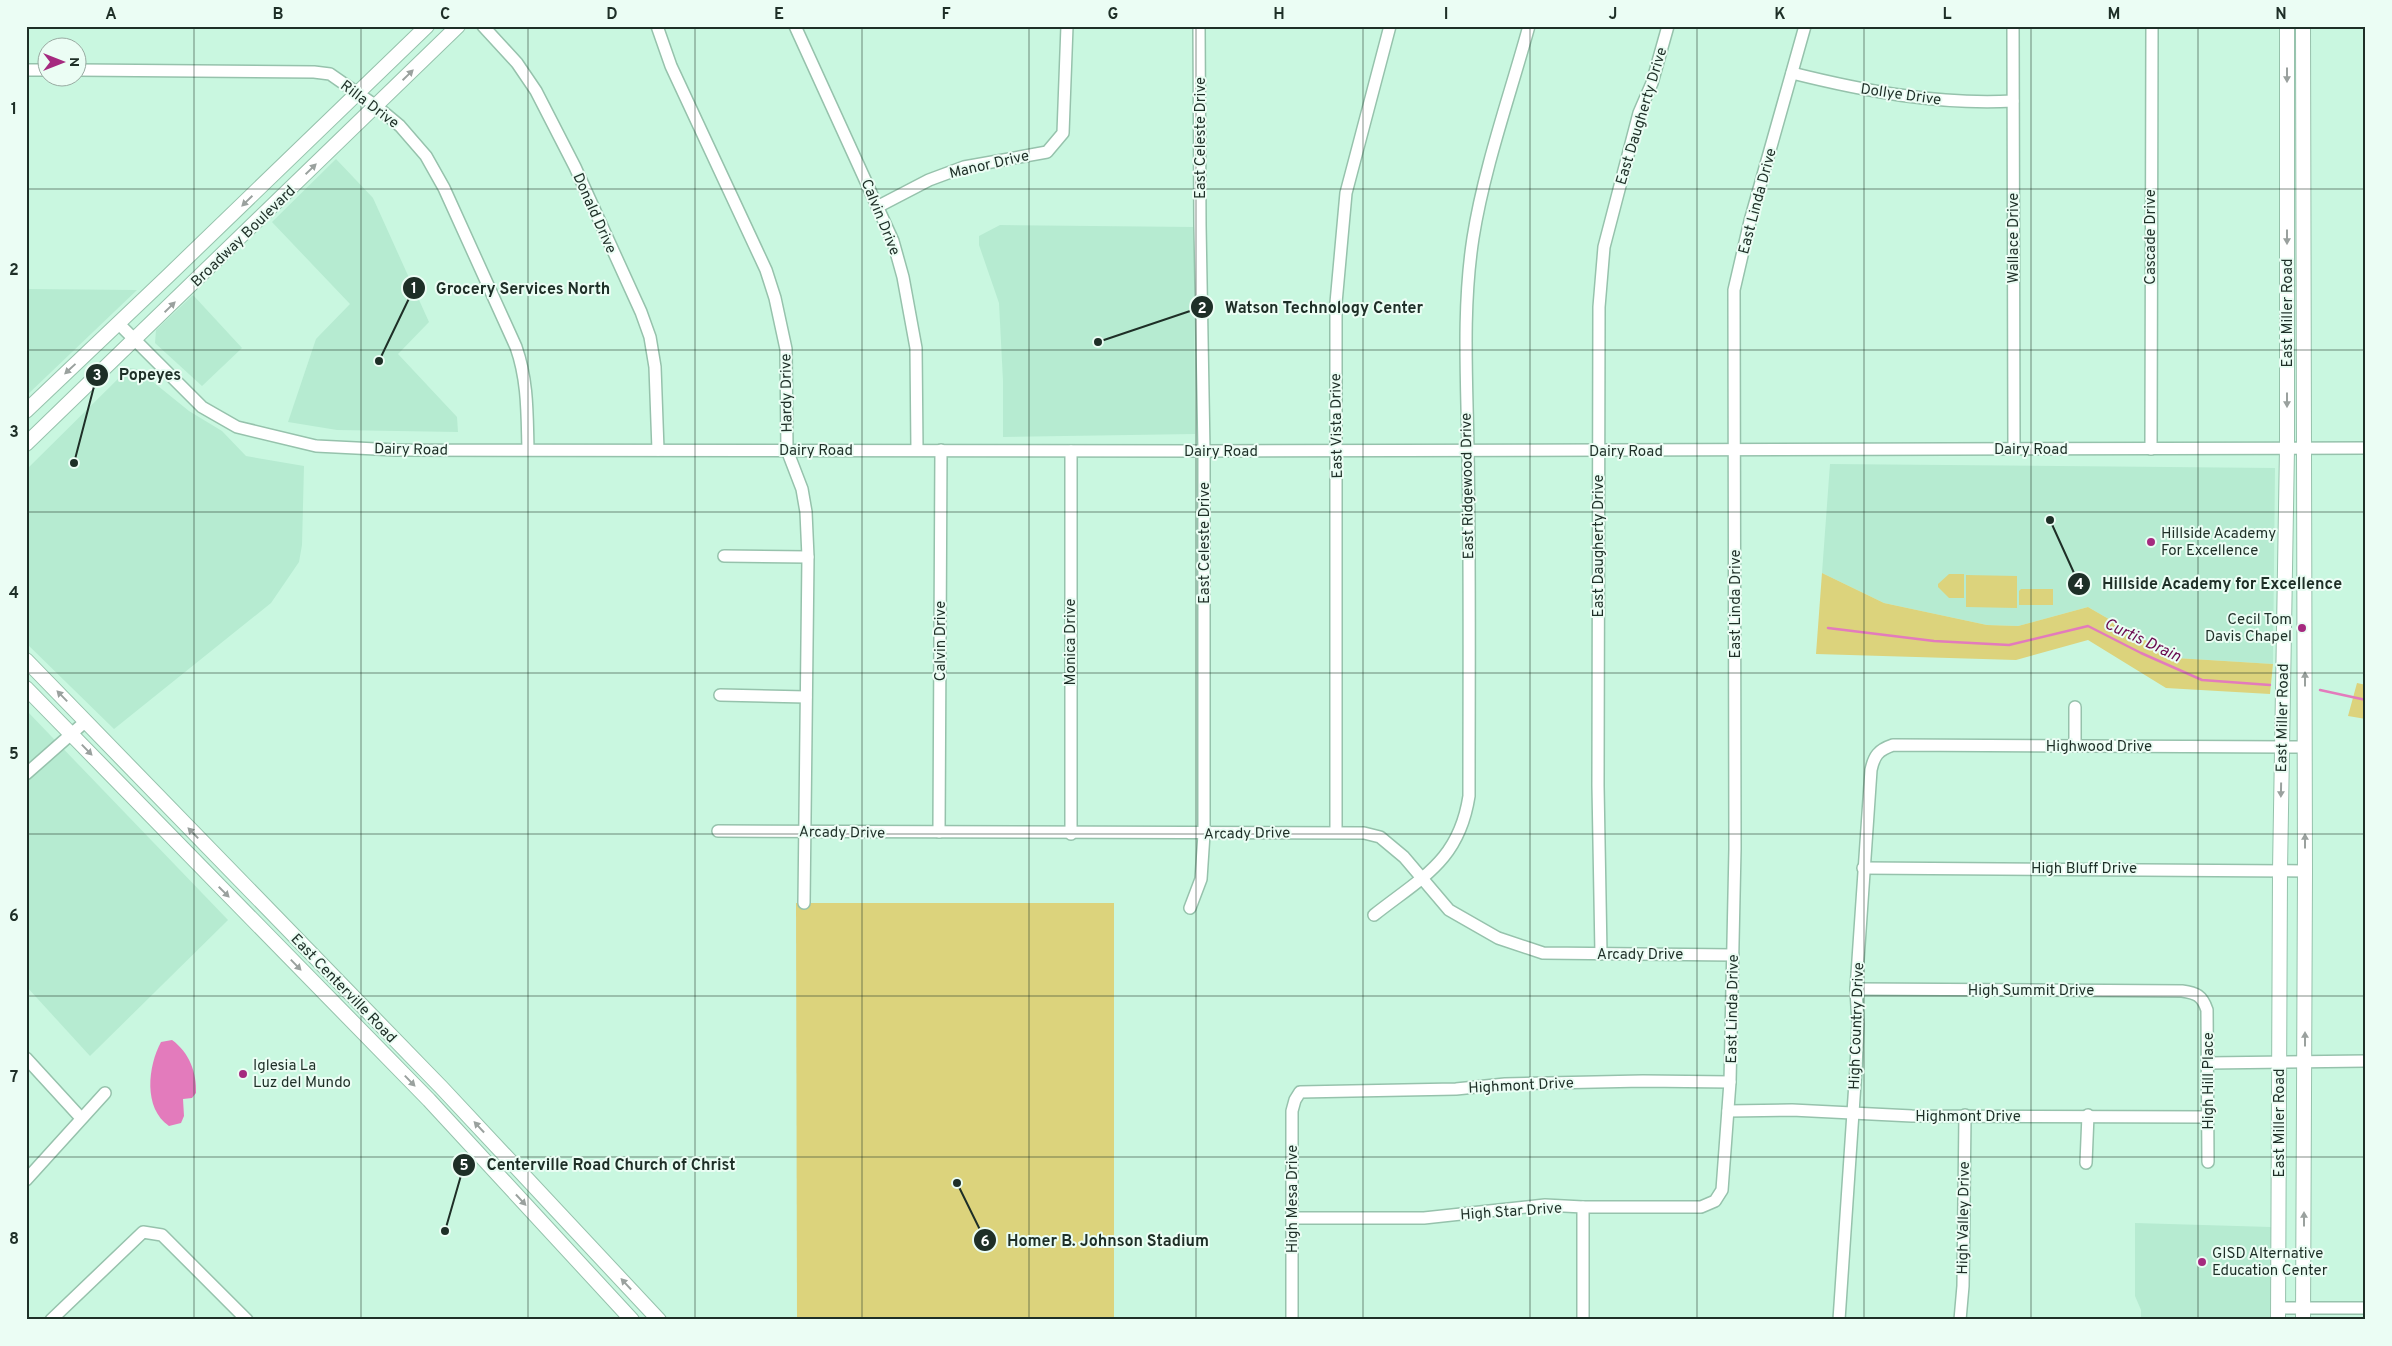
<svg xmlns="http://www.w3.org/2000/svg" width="2392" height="1346" font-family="Overpass,sans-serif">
<rect width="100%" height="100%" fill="#c9f7e0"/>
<g fill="#b6ebd1">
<path d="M 336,159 L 373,198 L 429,322 L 398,354 L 457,417 L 458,432 L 337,430 L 288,422 L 316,339 L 350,304 L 272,222 Z"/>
<path d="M 1000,225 L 1194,227 L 1195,434 L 1003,437 L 1003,381 L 999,303 L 979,245 L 979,236 Z"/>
<path d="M 26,289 L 137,290 L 26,396 Z"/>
<path d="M 193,295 L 242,348 L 202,386 L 155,343 L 156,330 Z"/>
<path d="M 129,368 L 137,369 L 189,411 L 222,431 L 246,456 L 304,466 L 302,545 L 299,562 L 271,603 L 114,729 L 26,643 L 26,470 Z"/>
<path d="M 1830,464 L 2275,468 L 2273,664 L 2176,658 L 2088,607 L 2018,626 L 1987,625 L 1884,603 L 1822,573 Z"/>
<path d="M 26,710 L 228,920 L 90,1056 L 26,986 Z"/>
<path d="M 2135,1223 L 2271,1227 L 2270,1320 L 2141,1320 L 2141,1310 L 2135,1296 Z"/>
</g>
<g fill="#dcd37c">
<path d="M 1822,573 L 1884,603 L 1987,625 L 2018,626 L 2088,607 L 2176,658 L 2273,664 L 2270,694 L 2166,688 L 2088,640 L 2016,660 L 1816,654 Z"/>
<path d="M 1949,574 L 1964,574 L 1964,598 L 1949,598 L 1938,587 L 1938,584 Z"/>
<path d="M 1966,575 L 2017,576 L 2017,608 L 1966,607 Z"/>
<path d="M 2021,589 L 2053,589 L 2053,605 L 2019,605 L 2019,591 Z"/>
<path d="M 2357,683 L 2366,685 L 2366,719 L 2348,716 Z"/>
<path d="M 796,903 L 1114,903 L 1114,1320 L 797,1320 Z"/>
</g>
<path fill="#e37bbc" d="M 172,1040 C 189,1052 197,1073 196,1093 L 192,1098 L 183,1099 L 184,1116 L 181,1123 L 169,1126 C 143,1108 148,1066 161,1042 Z"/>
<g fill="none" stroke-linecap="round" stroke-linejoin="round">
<g stroke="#e37bbc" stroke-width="2.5">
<path d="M 1828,628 L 1934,641 L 2009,645 L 2088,626 L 2141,653 L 2202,680 L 2270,685"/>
<path d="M 2320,690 L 2366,700"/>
</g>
<g stroke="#96c2ac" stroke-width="14">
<g id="minor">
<path d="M 483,26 L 517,63 L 536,91 L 575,167 L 641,312 L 650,337 L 655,367 L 658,450"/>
<path d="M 657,26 L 671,66 L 766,270 L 775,298 L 786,349 L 787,450 L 802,489 L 806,512 L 808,557 L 804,903"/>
<path d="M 795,26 L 893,241 L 903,277 L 916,348 L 917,450"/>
<path d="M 2013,26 L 2014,449"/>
<path d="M 26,70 L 48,70"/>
<path d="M 78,70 L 314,72 L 330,74 L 376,106 L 400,126 L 426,156 L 444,188 L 516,347 C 528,381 527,414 528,449"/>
<path d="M 1792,73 C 1864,91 1938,105 2013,101"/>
<path d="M 879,206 L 929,180 L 964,167 L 1047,152 L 1063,133 L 1067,26"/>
<path d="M 118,323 L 202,407 L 237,427 L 316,446 L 396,450 L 1204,451 L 2366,448"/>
<path d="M 2151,449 L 2152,26"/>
<path d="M 1071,451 L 1071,834"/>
<path d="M 724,556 L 808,557"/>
<path d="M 720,695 L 806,697"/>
<path d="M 2075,746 L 2075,707"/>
<path d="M 26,774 L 86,721"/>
<path d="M 718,831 L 1364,833 L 1380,837 L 1404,857 L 1449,910 L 1498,938 L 1543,953 L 1733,955"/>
<path d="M 939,832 L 941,450"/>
<path d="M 1336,832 L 1336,303 L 1346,193 L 1390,26"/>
<path d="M 1863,868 L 2305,871"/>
<path d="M 1190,908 L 1201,879 L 1204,834 L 1204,451 L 1200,225 L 1199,26"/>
<path d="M 1374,915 C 1422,877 1459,861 1469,796 C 1469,682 1470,567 1468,452 C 1467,381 1462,309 1473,238 C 1484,168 1510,95 1529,26"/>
<path d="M 1601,954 L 1598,786 L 1599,307 L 1604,247 L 1639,113 L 1652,83 L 1668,26"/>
<path d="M 1856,989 L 2182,991 C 2196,993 2202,995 2207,1010 L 2208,1162"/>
<path d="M 26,1058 L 81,1118"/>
<path d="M 2208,1063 L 2366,1061"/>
<path d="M 1728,1111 L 1792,1110 L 1912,1116 L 2208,1117"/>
<path d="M 2086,1163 L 2088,1115"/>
<path d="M 26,1180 L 105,1093"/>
<path d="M 1583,1207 L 1583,1320"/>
<path d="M 1293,1218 L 1424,1218 L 1545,1205 L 1583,1207 L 1701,1207 L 1715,1201 L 1722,1190 L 1730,1082 L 1735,849 L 1734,290 L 1750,221 L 1805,26"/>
<path d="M 2278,1308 L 2366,1308"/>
<path d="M 51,1320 L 143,1232 L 162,1235 L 247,1320"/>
<path d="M 1292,1320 L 1292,1111 L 1295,1100 L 1300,1092 L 1456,1089 L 1505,1084 L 1643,1081 L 1730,1082"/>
<path d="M 1839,1320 L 1856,1068 L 1858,1024 L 1856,989 L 1871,770 C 1874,756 1878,750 1893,745 L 2305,747"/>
<path d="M 1960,1320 L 1963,1286 L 1965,1115"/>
</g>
</g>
<g stroke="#96c2ac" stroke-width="16">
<g id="major">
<path d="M 26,411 L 168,276 L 427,26"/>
<path d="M 26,444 L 458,26"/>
<path d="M 26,660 L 442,1088 L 659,1320"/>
<path d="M 26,688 L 429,1100 L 632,1320"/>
<path d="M 2278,1320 L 2280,871 L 2287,448 L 2287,26"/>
<path d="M 2303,1320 L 2305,871 L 2303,26"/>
</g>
</g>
<use href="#minor" stroke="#fff" stroke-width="11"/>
<use href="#major" stroke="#fff" stroke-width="14"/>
</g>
<defs><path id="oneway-solid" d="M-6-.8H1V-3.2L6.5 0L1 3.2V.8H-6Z" transform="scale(1.25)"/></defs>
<g fill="#9aa19e">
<use href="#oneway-solid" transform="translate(408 75) rotate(-44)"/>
<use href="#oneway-solid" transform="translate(2287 75) rotate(90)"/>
<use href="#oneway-solid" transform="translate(311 169) rotate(-44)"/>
<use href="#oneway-solid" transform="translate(247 201) rotate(136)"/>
<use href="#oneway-solid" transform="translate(2287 237) rotate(90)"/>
<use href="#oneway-solid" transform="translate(170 307) rotate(-44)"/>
<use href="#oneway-solid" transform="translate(70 369) rotate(137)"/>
<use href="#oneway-solid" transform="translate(2287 400) rotate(90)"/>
<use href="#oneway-solid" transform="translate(2305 679) rotate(-90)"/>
<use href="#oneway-solid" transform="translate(62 696) rotate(-134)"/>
<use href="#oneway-solid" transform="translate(87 750) rotate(46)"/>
<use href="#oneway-solid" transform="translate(2281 790) rotate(91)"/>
<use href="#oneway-solid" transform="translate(193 833) rotate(-134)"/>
<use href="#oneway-solid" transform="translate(2305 841) rotate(-90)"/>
<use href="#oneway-solid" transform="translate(224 892) rotate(45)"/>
<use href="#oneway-solid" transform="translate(296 965) rotate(46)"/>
<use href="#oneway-solid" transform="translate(2305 1039) rotate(-90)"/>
<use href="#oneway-solid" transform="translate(410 1081) rotate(46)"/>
<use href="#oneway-solid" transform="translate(479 1127) rotate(-133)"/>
<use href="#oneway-solid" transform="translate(521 1200) rotate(47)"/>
<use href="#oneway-solid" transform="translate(2304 1219) rotate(-90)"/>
<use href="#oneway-solid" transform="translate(626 1284) rotate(-133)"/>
</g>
<path fill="none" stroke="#1e2f27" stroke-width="1" stroke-opacity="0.55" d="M 194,26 L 194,1320M 361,26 L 361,1320M 528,26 L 528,1320M 695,26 L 695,1320M 862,26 L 862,1320M 1029,26 L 1029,1320M 1196,26 L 1196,1320M 1363,26 L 1363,1320M 1530,26 L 1530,1320M 1697,26 L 1697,1320M 1864,26 L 1864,1320M 2031,26 L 2031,1320M 2198,26 L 2198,1320M 26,189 L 2366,189M 26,350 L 2366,350M 26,512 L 2366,512M 26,673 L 2366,673M 26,834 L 2366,834M 26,996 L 2366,996M 26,1157 L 2366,1157"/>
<g fill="#a52a7f" stroke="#ebfdf4" stroke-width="2">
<circle cx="2151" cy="542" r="5"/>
<circle cx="2302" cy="628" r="5"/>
<circle cx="243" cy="1074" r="5"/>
<circle cx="2202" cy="1262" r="5"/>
</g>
<g text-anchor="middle" stroke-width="4" stroke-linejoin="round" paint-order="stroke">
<g font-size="15" fill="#1e2f27" stroke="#ebfdf4">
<text transform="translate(1901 94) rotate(8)" y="5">Dollye Drive</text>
<text transform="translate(370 104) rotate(37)" y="5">Rilla Drive</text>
<text transform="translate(1641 116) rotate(-73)" y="5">East Daugherty Drive</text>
<text transform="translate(1200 138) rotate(-90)" y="5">East Celeste Drive</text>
<text transform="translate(989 164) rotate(-13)" y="5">Manor Drive</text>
<text transform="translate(1757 201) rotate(-75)" y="5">East Linda Drive</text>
<text transform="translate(595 213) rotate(66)" y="5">Donald Drive</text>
<text transform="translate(881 217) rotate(68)" y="5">Calvin Drive</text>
<text transform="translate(243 236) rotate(-44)" y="5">Broadway Boulevard</text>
<text transform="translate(2150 237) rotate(-90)" y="5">Cascade Drive</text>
<text transform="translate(2013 238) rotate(-90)" y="5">Wallace Drive</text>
<text transform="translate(2287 313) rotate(-90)" y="5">East Miller Road</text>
<text transform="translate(786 393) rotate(-91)" y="5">Hardy Drive</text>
<text transform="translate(1336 426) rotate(-91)" y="5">East Vista Drive</text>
<text transform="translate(411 449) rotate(1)" y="5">Dairy Road</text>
<text x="2031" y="454">Dairy Road</text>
<text x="816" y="455">Dairy Road</text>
<text x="1221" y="456">Dairy Road</text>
<text x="1626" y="456">Dairy Road</text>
<text transform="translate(1467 486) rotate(-91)" y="5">East Ridgewood Drive</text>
<text transform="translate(1204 543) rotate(-90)" y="5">East Celeste Drive</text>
<text transform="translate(1598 546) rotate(-90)" y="5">East Daugherty Drive</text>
<text transform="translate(1735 604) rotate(-90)" y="5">East Linda Drive</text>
<text transform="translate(940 641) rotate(-90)" y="5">Calvin Drive</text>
<text transform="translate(1070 642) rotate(-90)" y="5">Monica Drive</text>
<text transform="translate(2282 718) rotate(-89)" y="5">East Miller Road</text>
<text x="2099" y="751">Highwood Drive</text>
<text transform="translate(842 832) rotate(1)" y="5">Arcady Drive</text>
<text transform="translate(1247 833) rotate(-1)" y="5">Arcady Drive</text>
<text x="2084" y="873">High Bluff Drive</text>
<text x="1640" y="959">Arcady Drive</text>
<text transform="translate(344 988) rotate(46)" y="5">East Centerville Road</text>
<text x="2031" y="995">High Summit Drive</text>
<text transform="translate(1732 1009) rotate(-89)" y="5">East Linda Drive</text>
<text transform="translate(1856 1026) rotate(-88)" y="5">High Country Drive</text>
<text transform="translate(2208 1081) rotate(-90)" y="5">High Hill Place</text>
<text transform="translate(1521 1085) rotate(-3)" y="5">Highmont Drive</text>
<text x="1968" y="1121">Highmont Drive</text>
<text transform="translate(2279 1123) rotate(-90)" y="5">East Miller Road</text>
<text transform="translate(1292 1199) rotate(-90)" y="5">High Mesa Drive</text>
<text transform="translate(1511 1211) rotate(-4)" y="5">High Star Drive</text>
<text transform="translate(1963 1218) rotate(-89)" y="5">High Valley Drive</text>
</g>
<g font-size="15" fill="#1e2f27" stroke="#ebfdf4" text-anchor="start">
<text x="2161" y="538">Hillside Academy<tspan x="2161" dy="17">For Excellence</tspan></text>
<text x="2292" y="624" text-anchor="end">Cecil Tom<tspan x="2292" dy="17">Davis Chapel</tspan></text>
<text x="253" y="1070">Iglesia La<tspan x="253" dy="17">Luz del Mundo</tspan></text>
<text x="2212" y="1258">GISD Alternative<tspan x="2212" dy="17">Education Center</tspan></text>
</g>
<g font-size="16" font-style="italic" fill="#69084e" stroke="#ebfdf4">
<text transform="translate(2143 639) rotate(25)" y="6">Curtis Drain</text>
</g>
</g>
<path fill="none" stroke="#1e2f27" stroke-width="2" d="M379 361L414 288M1098 342L1202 307M74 463L97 375M2050 520L2079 584M445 1231L464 1165M957 1183L985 1240"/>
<g fill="#1e2f27" stroke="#ebfdf4" stroke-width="2">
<circle cx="379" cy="361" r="5"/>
<circle cx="1098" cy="342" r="5"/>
<circle cx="74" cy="463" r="5"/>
<circle cx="2050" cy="520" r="5"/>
<circle cx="445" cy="1231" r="5"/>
<circle cx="957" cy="1183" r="5"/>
<circle cx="414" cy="288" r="12"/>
<circle cx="1202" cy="307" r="12"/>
<circle cx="97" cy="375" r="12"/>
<circle cx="2079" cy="584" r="12"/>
<circle cx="464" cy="1165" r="12"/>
<circle cx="985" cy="1240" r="12"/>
</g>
<g font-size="15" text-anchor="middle" font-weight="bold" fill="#fff">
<text x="414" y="293">1</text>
<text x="1202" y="313">2</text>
<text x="97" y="380">3</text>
<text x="2079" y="589">4</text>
<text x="464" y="1170">5</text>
<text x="985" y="1246">6</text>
</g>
<g font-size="16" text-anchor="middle" font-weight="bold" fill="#1e2f27" stroke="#ebfdf4" stroke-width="4" stroke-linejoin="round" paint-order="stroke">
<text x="523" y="294">Grocery Services North</text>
<text x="1324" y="313">Watson Technology Center</text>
<text x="150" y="380">Popeyes</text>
<text x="2222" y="589">Hillside Academy for Excellence</text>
<text x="611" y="1170">Centerville Road Church of Christ</text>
<text x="1108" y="1246">Homer B. Johnson Stadium</text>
</g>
<rect width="2392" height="1346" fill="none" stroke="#ebfdf4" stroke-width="55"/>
<g transform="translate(62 62) rotate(90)"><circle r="24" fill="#ebfdf4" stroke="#99aba2"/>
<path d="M0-4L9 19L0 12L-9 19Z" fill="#a52a7f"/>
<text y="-8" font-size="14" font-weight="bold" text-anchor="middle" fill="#1e2f27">N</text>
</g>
<rect x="28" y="28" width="2336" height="1290" fill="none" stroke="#1e2f27" stroke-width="2"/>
<g font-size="16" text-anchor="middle" font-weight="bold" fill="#1e2f27">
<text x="111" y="19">A</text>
<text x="278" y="19">B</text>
<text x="445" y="19">C</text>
<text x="612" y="19">D</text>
<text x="779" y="19">E</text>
<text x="946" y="19">F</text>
<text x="1113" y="19">G</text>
<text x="1279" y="19">H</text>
<text x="1446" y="19">I</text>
<text x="1613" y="19">J</text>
<text x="1780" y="19">K</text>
<text x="1947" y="19">L</text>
<text x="2114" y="19">M</text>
<text x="2281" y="19">N</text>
<text x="14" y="114">1</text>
<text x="14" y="275">2</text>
<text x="14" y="437">3</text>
<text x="14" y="598">4</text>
<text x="14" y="759">5</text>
<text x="14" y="921">6</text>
<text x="14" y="1082">7</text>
<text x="14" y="1244">8</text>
</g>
</svg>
